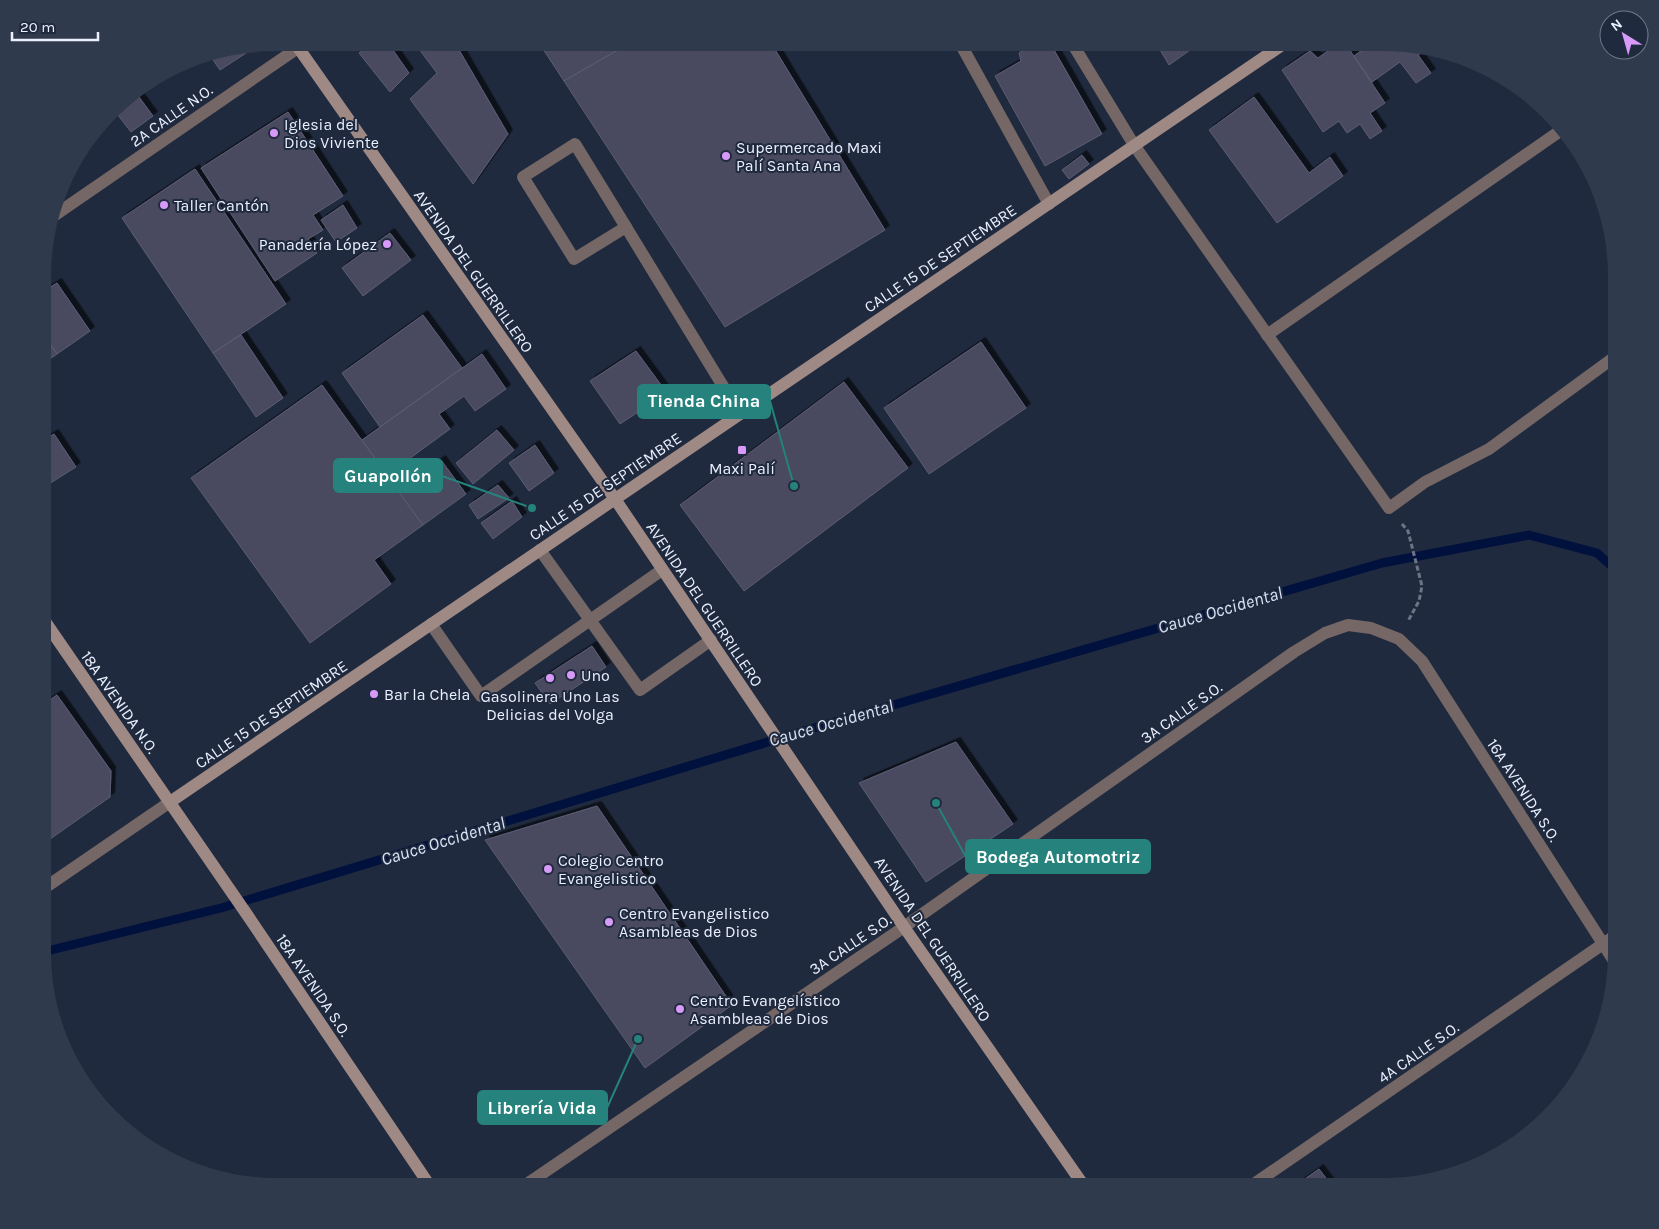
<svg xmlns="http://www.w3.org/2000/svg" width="1659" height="1229" font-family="Karla,sans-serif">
<defs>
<filter id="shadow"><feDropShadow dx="4.5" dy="-4.5" stdDeviation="0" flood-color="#0009"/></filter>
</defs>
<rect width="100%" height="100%" fill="#202a3e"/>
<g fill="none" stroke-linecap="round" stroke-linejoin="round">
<path stroke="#00113e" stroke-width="9" d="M 43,952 L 221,908 L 814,728 L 1382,563 L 1529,535 L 1597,553 L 1616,570"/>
</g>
<g fill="#494a61" stroke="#5c5d75" filter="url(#shadow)">
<path d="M 374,43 L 388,43 L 409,73 L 390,92 L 359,53 Z"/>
<path d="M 419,43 L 455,43 L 508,134 L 473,184 L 410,99 L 437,73 L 416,45 Z"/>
<path d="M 539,43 L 630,43 L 564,81 Z"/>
<path d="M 630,43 L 771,43 L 885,230 L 725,327 L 564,81 Z"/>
<path d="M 1036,43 L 1050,43 L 1102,134 L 1045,166 L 995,76 L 1021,61 L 1019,53 Z"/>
<path d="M 1156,43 L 1200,43 L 1169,65 Z"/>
<path d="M 1339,43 L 1345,43 L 1385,103 L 1370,113 L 1382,131 L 1370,139 L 1360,124 L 1347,133 L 1339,121 L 1323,132 L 1282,70 L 1310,51 L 1318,58 Z"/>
<path d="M 1372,43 L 1397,43 L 1426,50 L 1418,55 L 1431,73 L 1416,83 L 1400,62 L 1372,82 L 1354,56 Z"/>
<path d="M 257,46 L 220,70 L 209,54 Z"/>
<path d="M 136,93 L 153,116 L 131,132 L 114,110 L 122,100 Z"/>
<path d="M 1254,97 L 1309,173 L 1330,157 L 1343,176 L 1277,223 L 1209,130 Z"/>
<path d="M 288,112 L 343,196 L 313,215 L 323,230 L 308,239 L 317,253 L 275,281 L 201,168 Z"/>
<path d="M 1082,155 L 1089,164 L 1069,179 L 1062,170 Z"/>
<path d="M 195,169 L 286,304 L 213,353 L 122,218 Z"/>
<path d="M 343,205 L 357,228 L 336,242 L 321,220 Z"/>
<path d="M 390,233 L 411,260 L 363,296 L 342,268 Z"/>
<path d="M 57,283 L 90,331 L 57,354 L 44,336 L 44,291 Z"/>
<path d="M 423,315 L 462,368 L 380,427 L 342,373 Z"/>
<path d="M 241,335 L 283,398 L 256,417 L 213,353 Z"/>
<path d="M 44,336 L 57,354 L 44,363 Z"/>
<path d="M 981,342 L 1026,408 L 929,474 L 884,408 Z"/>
<path d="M 636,351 L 667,393 L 620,424 L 590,381 Z"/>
<path d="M 482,354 L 506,389 L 475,411 L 464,396 L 439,414 L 450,429 L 387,475 L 362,440 Z"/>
<path d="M 844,382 L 908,468 L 744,591 L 680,505 Z"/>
<path d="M 322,385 L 423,525 L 374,560 L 391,584 L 310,643 L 191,478 Z"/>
<path d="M 497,430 L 514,450 L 473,484 L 456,463 Z"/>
<path d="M 54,434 L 76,467 L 44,487 L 44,440 Z"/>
<path d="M 535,445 L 554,473 L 529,491 L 509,463 Z"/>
<path d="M 441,460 L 466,494 L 423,525 L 398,491 Z"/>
<path d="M 498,485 L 509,498 L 478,519 L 469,505 Z"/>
<path d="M 512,501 L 522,517 L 493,539 L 481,523 Z"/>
<path d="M 592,646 L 606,667 L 550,704 L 535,683 Z"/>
<path d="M 57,695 L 111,771 L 110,797 L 43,844 L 44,704 Z"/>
<path d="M 956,742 L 1013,824 L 926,882 L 859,783 Z"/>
<path d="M 597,806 L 732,1005 L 645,1068 L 485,840 Z"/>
<path d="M 1319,1169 L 1332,1186 L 1295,1186 Z"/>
</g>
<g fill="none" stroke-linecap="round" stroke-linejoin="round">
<path stroke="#6c7586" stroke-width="3" stroke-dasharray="5 2.5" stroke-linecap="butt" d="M 1402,524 L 1408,531 L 1422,586 L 1419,601 L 1408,621"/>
<g stroke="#756765" stroke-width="12">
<path d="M 575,144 L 626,227 L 574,259 L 523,177 Z"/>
<path d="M 626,227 L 740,414"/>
<path d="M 540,550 L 640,690 L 711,640"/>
<path d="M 431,624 L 481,696 L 662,570"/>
<path d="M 1603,944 L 1616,935"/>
</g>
<g stroke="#756765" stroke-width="12">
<path d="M 960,43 L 1049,204"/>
<path d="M 1072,43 L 1134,145 L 1389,508 L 1425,482 L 1489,449 L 1616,356"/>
<path d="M 55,215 L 305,43"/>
<path d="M 1267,335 L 1560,131"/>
<path d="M 43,889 L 170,802"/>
<path d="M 524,1186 L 904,927 L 1294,652 L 1325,633 L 1348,625 L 1371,628 L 1399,639 L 1422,661 L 1616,964"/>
<path d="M 1251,1186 L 1603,944"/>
</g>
<g stroke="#9f8985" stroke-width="12">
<path d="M 295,43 L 615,499 L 904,927 L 1084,1186"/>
<path d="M 44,620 L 248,916 L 430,1186"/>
<path d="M 170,802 L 1285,43"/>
</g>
</g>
<g fill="#d89af8" stroke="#202a3e" stroke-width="2">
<circle cx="274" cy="133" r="5"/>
<circle cx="726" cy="156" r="5"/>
<circle cx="164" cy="205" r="5"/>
<circle cx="387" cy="244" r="5"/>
<rect x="737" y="445" width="10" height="10" rx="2.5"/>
<circle cx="571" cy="675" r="5"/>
<circle cx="550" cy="678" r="5"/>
<circle cx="374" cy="694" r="5"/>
<circle cx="548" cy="869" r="5"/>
<circle cx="609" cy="922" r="5"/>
<circle cx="680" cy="1009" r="5"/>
</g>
<g text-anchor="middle" stroke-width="4" stroke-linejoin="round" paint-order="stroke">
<g font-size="16" fill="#e9f0fe" stroke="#202a3e">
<text transform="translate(171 115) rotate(-35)" y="6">2A CALLE N.O.</text>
<text transform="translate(940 258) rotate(-34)" y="6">CALLE 15 DE SEPTIEMBRE</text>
<text transform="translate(474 271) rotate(55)" y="6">AVENIDA DEL GUERRILLERO</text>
<text transform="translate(605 486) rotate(-34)" y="6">CALLE 15 DE SEPTIEMBRE</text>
<text transform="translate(705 604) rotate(56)" y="6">AVENIDA DEL GUERRILLERO</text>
<text transform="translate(120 702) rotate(55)" y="6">18A AVENIDA N.O.</text>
<text transform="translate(1181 712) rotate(-35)" y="6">3A CALLE S.O.</text>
<text transform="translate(271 714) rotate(-34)" y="6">CALLE 15 DE SEPTIEMBRE</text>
<text transform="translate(1524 790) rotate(57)" y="6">16A AVENIDA S.O.</text>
<text transform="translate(933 939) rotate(56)" y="6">AVENIDA DEL GUERRILLERO</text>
<text transform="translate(850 944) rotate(-34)" y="6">3A CALLE S.O.</text>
<text transform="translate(314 985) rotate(56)" y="6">18A AVENIDA S.O.</text>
<text transform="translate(1418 1052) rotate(-35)" y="6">4A CALLE S.O.</text>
</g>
<g font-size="16" fill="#e9f0fe" stroke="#202a3e" text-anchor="start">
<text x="284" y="130">Iglesia del<tspan x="284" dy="18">Dios Viviente</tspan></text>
<text x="736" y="153">Supermercado Maxi<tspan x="736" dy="18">Palí Santa Ana</tspan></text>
<text x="174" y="211">Taller Cantón</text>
<text x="377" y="250" text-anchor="end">Panadería López</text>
<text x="742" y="474" text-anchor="middle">Maxi Palí</text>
<text x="581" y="681">Uno</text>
<text x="384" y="700">Bar la Chela</text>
<text x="550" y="702" text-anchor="middle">Gasolinera Uno Las<tspan x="550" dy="18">Delicias del Volga</tspan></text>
<text x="558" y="866">Colegio Centro<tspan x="558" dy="18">Evangelistico</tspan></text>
<text x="619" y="919">Centro Evangelistico<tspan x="619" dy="18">Asambleas de Dios</tspan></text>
<text x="690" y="1006">Centro Evangelístico<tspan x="690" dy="18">Asambleas de Dios</tspan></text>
</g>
<g font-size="18" font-style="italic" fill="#d8e3f6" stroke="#202a3e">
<text transform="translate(1220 610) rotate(-16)" y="6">Cauce Occidental</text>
<text transform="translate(831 723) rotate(-16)" y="6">Cauce Occidental</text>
<text transform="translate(443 841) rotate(-17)" y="6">Cauce Occidental</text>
</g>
</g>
<path d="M0 0H1659V1229H0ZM276 51H1383A225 225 0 0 1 1608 276V953A225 225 0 0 1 1383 1178H276A225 225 0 0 1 51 953V276A225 225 0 0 1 276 51Z" fill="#303a4d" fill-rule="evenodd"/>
<path fill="none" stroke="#25827c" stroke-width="2" d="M794 486L770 401M532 508L442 476M936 803L966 857M638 1039L607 1108"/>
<g fill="#25827c" stroke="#202a3e" stroke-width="2">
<circle cx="794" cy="486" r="5"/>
<circle cx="532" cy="508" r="5"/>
<circle cx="936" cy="803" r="5"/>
<circle cx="638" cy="1039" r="5"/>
</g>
<g fill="#25827c" stroke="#25827c" stroke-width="2">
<rect x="638" y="385" width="132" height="33" rx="5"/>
<rect x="334" y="459" width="108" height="33" rx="5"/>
<rect x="966" y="840" width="184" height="33" rx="5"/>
<rect x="478" y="1091" width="129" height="33" rx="5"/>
</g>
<g font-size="18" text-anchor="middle" font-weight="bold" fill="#fff">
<text x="704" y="407">Tienda China</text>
<text x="388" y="482">Guapollón</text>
<text x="1058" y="863">Bodega Automotriz</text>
<text x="542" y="1114">Librería Vida</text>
</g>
<g transform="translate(1624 35) rotate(323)"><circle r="24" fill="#202a3e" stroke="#70798b"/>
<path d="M0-4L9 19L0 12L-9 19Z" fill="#d89af8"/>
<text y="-8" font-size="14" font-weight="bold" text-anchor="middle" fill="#e9f0fe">N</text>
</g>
<path d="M12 32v8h86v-8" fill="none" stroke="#e9f0fe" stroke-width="2.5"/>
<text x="20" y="32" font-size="15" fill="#e9f0fe" stroke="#202a3e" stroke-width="4" paint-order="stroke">20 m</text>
</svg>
